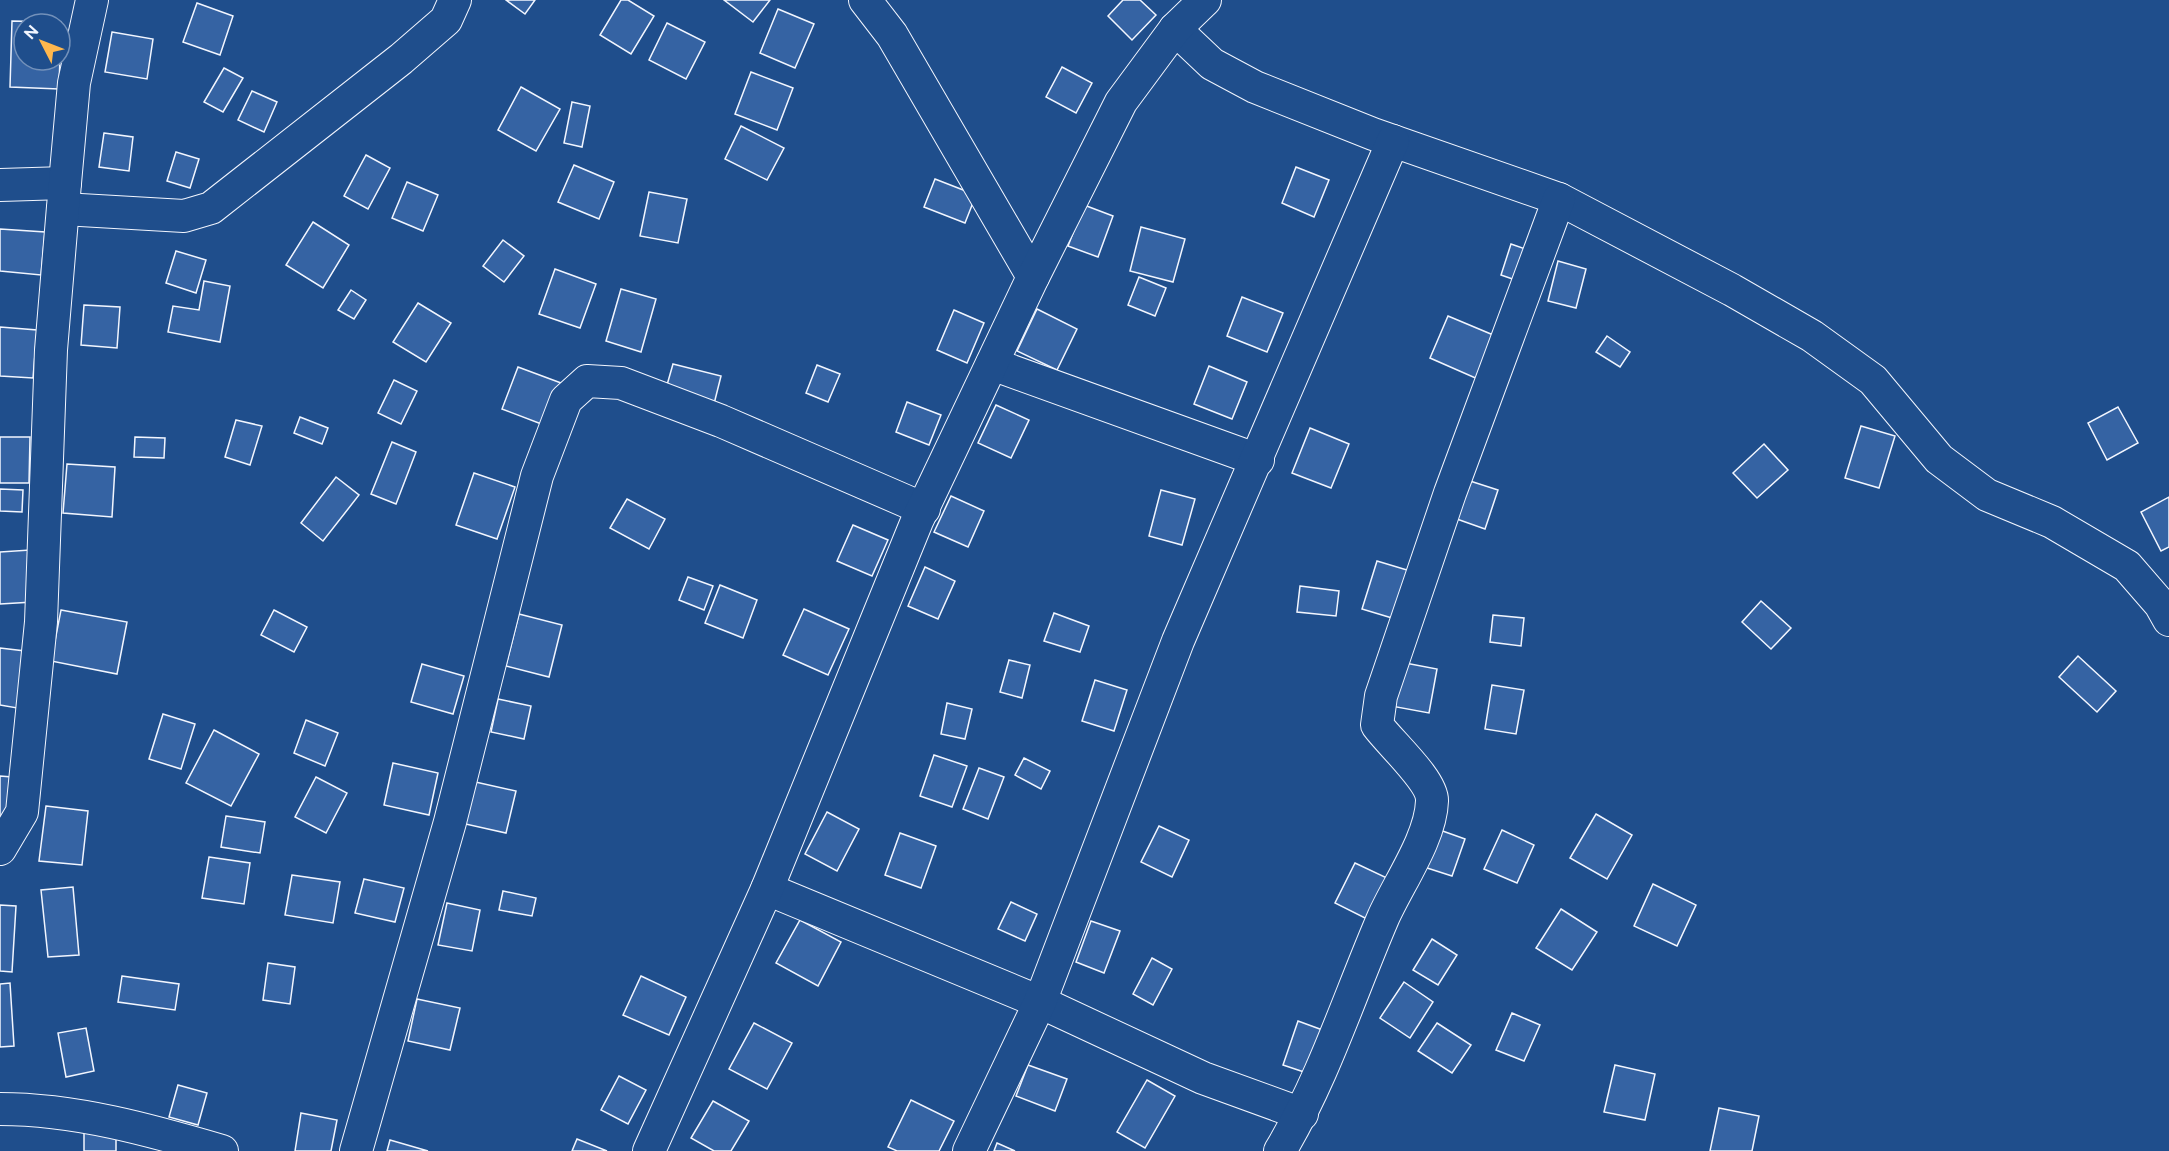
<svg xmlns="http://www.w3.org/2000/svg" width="2169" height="1151" font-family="Raleway,sans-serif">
<rect width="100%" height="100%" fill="#1f4e8c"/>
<g fill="#3563a3" stroke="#f2f6ff" stroke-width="1.5" fill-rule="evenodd">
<path d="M 506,0 L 535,0 L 525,14 Z"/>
<path d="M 621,0 L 628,0 L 654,16 L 631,54 L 600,35 Z"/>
<path d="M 724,0 L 770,0 L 753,22 Z"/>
<path d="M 1123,0 L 1140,0 L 1156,15 L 1132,40 L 1108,16 Z"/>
<path d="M 197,3 L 233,16 L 220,55 L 183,42 Z"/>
<path d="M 778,9 L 814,24 L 795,68 L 760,53 Z"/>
<path d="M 12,21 L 61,22 L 59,89 L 10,87 ZM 24,24 L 60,24 L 60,60 L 24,60 Z"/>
<path d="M 667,23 L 705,42 L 686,79 L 649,60 Z"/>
<path d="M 112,32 L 153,39 L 147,79 L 105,72 Z"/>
<path d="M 1062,67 L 1092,83 L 1076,113 L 1046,97 Z"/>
<path d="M 224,68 L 243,78 L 223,112 L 204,102 Z"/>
<path d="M 751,72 L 793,88 L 777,130 L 735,114 Z"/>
<path d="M 521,87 L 560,109 L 536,151 L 498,130 Z"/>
<path d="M 252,91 L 277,102 L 264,132 L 238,120 Z"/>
<path d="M 572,102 L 590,106 L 582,147 L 564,143 Z"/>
<path d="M 741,126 L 784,148 L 767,180 L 725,159 Z"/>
<path d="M 104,133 L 133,137 L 129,171 L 99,167 Z"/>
<path d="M 176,152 L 199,159 L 190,188 L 167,181 Z"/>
<path d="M 366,155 L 390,168 L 368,209 L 344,196 Z"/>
<path d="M 574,165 L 614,182 L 599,219 L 558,202 Z"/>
<path d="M 1296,167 L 1329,180 L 1314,217 L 1282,203 Z"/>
<path d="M 935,179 L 976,195 L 965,223 L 924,207 Z"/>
<path d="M 407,182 L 438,195 L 423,231 L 392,218 Z"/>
<path d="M 649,192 L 687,199 L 678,243 L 640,236 Z"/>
<path d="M 1084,205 L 1113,216 L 1098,257 L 1068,246 Z"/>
<path d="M 313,222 L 349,245 L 323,288 L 286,265 Z"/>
<path d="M 1141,227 L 1185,239 L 1173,282 L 1130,271 Z"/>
<path d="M 0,229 L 45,232 L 41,275 L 0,271 Z"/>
<path d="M 503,240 L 524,256 L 504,282 L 483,266 Z"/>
<path d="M 1511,244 L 1534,252 L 1524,283 L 1501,275 Z"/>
<path d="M 176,251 L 206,260 L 196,293 L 166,283 Z"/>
<path d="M 1558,261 L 1586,269 L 1576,308 L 1548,301 Z"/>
<path d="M 555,269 L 596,284 L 580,328 L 539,314 Z"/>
<path d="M 1139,277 L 1166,288 L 1155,316 L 1128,305 Z"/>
<path d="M 204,281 L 230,286 L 220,342 L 168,332 L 173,306 L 199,310 Z"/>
<path d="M 621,289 L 656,299 L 641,352 L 606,341 Z"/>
<path d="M 351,290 L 366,300 L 354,319 L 338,310 Z"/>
<path d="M 1242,297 L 1283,313 L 1267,352 L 1227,336 Z"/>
<path d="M 418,303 L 451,323 L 426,362 L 393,342 Z"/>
<path d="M 84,305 L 120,307 L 117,348 L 81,345 Z"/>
<path d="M 1037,309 L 1077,329 L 1057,370 L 1017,351 Z"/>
<path d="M 954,310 L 984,323 L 967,363 L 937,350 Z"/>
<path d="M 1448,316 L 1498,337 L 1480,380 L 1430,358 Z"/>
<path d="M 0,327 L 37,330 L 33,378 L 0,376 Z"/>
<path d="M 1607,336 L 1630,352 L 1620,367 L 1596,352 Z"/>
<path d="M 673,364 L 721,376 L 714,404 L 665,392 Z"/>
<path d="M 817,365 L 840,374 L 828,402 L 806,393 Z"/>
<path d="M 1209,366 L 1247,382 L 1232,419 L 1194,404 Z"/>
<path d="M 518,367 L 561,383 L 544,425 L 502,409 Z"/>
<path d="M 394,380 L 417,391 L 401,424 L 378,413 Z"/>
<path d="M 907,402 L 941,415 L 929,445 L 896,432 Z"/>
<path d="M 996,405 L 1029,420 L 1011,458 L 978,443 Z"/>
<path d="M 2118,407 L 2138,443 L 2107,460 L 2088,423 Z"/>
<path d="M 300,417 L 328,428 L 322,444 L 294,433 Z"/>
<path d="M 236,420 L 262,426 L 250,465 L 225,457 Z"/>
<path d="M 1861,426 L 1895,436 L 1879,488 L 1845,478 Z"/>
<path d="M 1310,428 L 1349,444 L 1331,488 L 1292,473 Z"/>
<path d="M 0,437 L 30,437 L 29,483 L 0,483 Z"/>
<path d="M 135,437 L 165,438 L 164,458 L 134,457 Z"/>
<path d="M 392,442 L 416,452 L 396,504 L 371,494 Z"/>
<path d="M 1764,444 L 1788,470 L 1757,498 L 1733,473 Z"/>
<path d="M 67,464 L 115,467 L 112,517 L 63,513 Z"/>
<path d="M 474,473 L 515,487 L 497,539 L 456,525 Z"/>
<path d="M 336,477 L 359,495 L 323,541 L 301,523 Z"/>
<path d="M 1467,480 L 1498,490 L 1485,529 L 1454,518 Z"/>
<path d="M 0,489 L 23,490 L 22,512 L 0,511 Z"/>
<path d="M 1161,490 L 1195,499 L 1182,545 L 1149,536 Z"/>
<path d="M 951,496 L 984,511 L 968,547 L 934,532 Z"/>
<path d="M 2169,497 L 2169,547 L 2161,551 L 2141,512 Z"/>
<path d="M 627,499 L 665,519 L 649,549 L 610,528 Z"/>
<path d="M 853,525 L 888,540 L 872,576 L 837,561 Z"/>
<path d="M 30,550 L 33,602 L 0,604 L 0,552 Z"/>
<path d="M 1377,561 L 1417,573 L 1402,621 L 1362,609 Z"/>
<path d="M 925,567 L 955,581 L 938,619 L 908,606 Z"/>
<path d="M 688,577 L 713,586 L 704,610 L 679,600 Z"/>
<path d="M 720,585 L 757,600 L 743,638 L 705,623 Z"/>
<path d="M 1300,586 L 1339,591 L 1336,616 L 1297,612 Z"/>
<path d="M 1761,601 L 1791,628 L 1771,649 L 1742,622 Z"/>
<path d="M 804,609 L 849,629 L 828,675 L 783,655 Z"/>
<path d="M 61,610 L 127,622 L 117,674 L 51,661 Z"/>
<path d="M 274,610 L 307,627 L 294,652 L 261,635 Z"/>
<path d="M 1054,613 L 1089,626 L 1080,652 L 1044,641 Z"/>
<path d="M 519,614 L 562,625 L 549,677 L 506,666 Z"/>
<path d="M 1493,615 L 1524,618 L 1521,646 L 1490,642 Z"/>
<path d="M 0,648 L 25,651 L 17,708 L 0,705 Z"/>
<path d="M 2078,656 L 2116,691 L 2097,712 L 2059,677 Z"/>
<path d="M 1009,660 L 1030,665 L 1022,698 L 1000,692 Z"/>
<path d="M 1400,662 L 1437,669 L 1429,713 L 1391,706 Z"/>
<path d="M 422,664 L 464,676 L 453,714 L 411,702 Z"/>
<path d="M 1095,680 L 1127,690 L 1114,731 L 1082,721 Z"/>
<path d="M 1492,685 L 1524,690 L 1516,734 L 1485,729 Z"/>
<path d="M 498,699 L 531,706 L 524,739 L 491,732 Z"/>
<path d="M 947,703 L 972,709 L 965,739 L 941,734 Z"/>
<path d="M 163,714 L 195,724 L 181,769 L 149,759 Z"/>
<path d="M 306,720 L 338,733 L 325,766 L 294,753 Z"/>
<path d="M 214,730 L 259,754 L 231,806 L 186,783 Z"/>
<path d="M 934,755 L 967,766 L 952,807 L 920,796 Z"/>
<path d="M 1024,758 L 1050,771 L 1041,789 L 1015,775 Z"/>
<path d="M 393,763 L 438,773 L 429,815 L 384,805 Z"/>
<path d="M 979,768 L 1004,777 L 988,819 L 963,809 Z"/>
<path d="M 0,776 L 12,777 L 8,831 L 0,830 Z"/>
<path d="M 316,777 L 347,793 L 326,833 L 295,817 Z"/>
<path d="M 471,781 L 516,791 L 506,833 L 461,823 Z"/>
<path d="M 46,806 L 88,811 L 82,865 L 39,861 Z"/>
<path d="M 827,812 L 859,829 L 837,871 L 805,854 Z"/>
<path d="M 1596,814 L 1632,835 L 1607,879 L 1570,858 Z"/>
<path d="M 226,816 L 265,822 L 260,853 L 221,847 Z"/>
<path d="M 1159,826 L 1189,840 L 1172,877 L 1141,862 Z"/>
<path d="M 1437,829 L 1465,839 L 1452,876 L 1424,867 Z"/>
<path d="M 1502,830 L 1534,845 L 1517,883 L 1484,869 Z"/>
<path d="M 900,833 L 936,846 L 921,888 L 885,875 Z"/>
<path d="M 209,857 L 250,863 L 244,904 L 202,898 Z"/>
<path d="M 1355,863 L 1387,878 L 1367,919 L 1335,903 Z"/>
<path d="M 292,875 L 340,882 L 333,923 L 285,915 Z"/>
<path d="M 364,879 L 404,888 L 395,922 L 355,913 Z"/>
<path d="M 1653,884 L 1696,905 L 1677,946 L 1634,926 Z"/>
<path d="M 73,887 L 79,955 L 48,957 L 41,890 Z"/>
<path d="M 503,891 L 536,898 L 532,916 L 499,910 Z"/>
<path d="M 1011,902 L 1037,914 L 1025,941 L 998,929 Z"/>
<path d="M 447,903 L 480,910 L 472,951 L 438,945 Z"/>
<path d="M 0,905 L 16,906 L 12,972 L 0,971 Z"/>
<path d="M 1561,909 L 1597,932 L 1572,970 L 1536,948 Z"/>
<path d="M 800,920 L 841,942 L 818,986 L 776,963 Z"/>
<path d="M 1091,921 L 1120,931 L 1104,973 L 1076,962 Z"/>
<path d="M 1432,939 L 1457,955 L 1438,985 L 1413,970 Z"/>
<path d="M 1152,958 L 1172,969 L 1153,1005 L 1133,994 Z"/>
<path d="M 268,963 L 295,967 L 290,1004 L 263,1000 Z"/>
<path d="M 122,976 L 179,984 L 175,1010 L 118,1002 Z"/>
<path d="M 641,976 L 686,997 L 669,1035 L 623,1015 Z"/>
<path d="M 1404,982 L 1433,1002 L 1410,1038 L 1380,1018 Z"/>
<path d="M 10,983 L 14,1046 L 0,1047 L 0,984 Z"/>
<path d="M 417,999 L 460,1008 L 450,1050 L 408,1041 Z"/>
<path d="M 1512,1013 L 1540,1025 L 1524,1061 L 1496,1050 Z"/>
<path d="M 1298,1021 L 1328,1032 L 1313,1075 L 1283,1065 Z"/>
<path d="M 754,1023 L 792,1043 L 767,1089 L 729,1069 Z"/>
<path d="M 1437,1023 L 1471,1045 L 1452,1073 L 1418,1051 Z"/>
<path d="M 86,1028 L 94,1071 L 66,1077 L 58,1033 Z"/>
<path d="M 1028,1065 L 1067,1079 L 1055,1111 L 1016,1096 Z"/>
<path d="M 1615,1065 L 1655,1074 L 1645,1120 L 1604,1112 Z"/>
<path d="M 619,1076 L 646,1090 L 628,1124 L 601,1110 Z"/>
<path d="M 1147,1080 L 1175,1096 L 1145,1148 L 1117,1132 Z"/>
<path d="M 178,1085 L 207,1093 L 198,1125 L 169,1117 Z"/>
<path d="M 911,1100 L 954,1121 L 939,1151 L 897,1151 L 888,1147 Z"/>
<path d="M 713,1101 L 749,1121 L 731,1151 L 714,1151 L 691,1138 Z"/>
<path d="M 1719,1108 L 1759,1116 L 1752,1151 L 1710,1151 Z"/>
<path d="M 301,1113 L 337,1120 L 331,1151 L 295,1151 Z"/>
<rect x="84" y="1131" width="32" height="20"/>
<path d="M 577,1139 L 607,1151 L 572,1151 Z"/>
<path d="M 390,1140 L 428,1151 L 387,1151 Z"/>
<path d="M 997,1143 L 1015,1151 L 994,1151 Z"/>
</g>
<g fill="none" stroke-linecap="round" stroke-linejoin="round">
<g stroke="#f2f6ff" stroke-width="34">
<g id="minor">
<path d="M 865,0 L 892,35 L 1033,277"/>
<path d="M 1175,29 L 1212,64 L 1255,87 L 1373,134 L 1559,199 L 1732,290 L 1812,336 L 1873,380 L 1939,459 L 1987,495 L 2052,522 L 2127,566 L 2160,604 L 2169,620"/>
<path d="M 0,185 L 65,183"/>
<path d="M 63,209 L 184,216 L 211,208 L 401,59 L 446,20 L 455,0"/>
<path d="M 992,364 L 1258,460"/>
<path d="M 0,849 L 22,812 L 41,622 L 51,350 L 65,183 L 74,83 L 92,0"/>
<path d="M 767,889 L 1040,1002 L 1203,1078 L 1302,1114"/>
<path d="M 0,1109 C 75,1109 150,1130 222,1151"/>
<path d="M 356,1151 L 450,822 L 537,476 L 566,400 L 587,381 L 621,383 L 721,421 L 924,509"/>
<path d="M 649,1151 L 767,889 L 917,521 L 1033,277 L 1121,102 L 1175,29 L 1205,0"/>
<path d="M 969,1151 L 1040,1002 L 1178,641 L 1393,141"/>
<path d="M 1280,1151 C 1324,1077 1349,997 1383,918 C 1398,884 1431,838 1432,801 C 1433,781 1390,743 1377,725 L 1381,696 L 1450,493 L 1559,199"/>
</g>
</g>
<use href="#minor" stroke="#1f4e8c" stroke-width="32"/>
</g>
<g transform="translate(42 42) rotate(312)"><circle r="28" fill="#1f4e8c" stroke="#7391ba" stroke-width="1.5"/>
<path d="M0-4.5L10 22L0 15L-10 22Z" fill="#ffb74d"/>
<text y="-9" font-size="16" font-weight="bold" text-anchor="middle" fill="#f2f6ff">N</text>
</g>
</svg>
